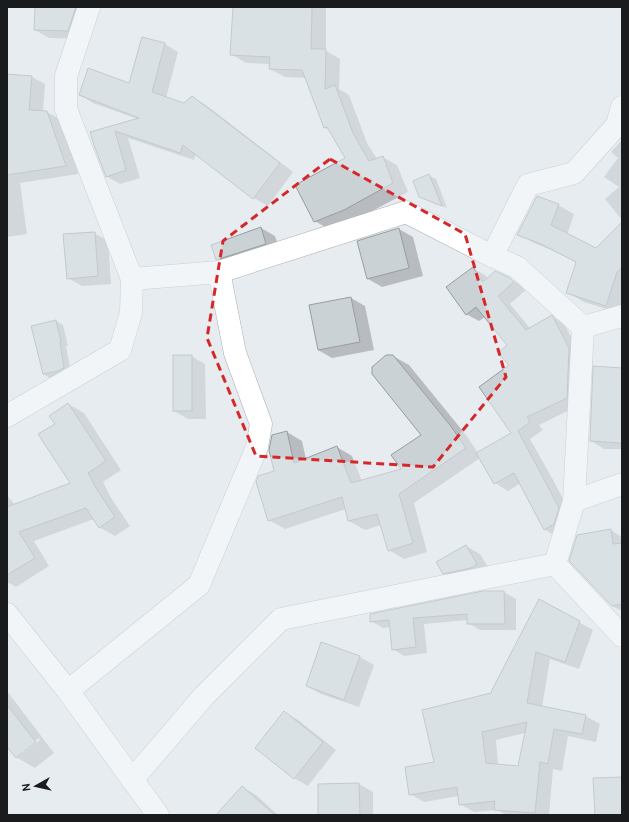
<svg xmlns="http://www.w3.org/2000/svg" width="629" height="822" font-family="Overpass,sans-serif">
<rect width="100%" height="100%" fill="#e7ecf1"/>
<g fill="#0003" fill-rule="evenodd">
<path d="M 36,7 L 93,7 L 82,39 L 49,38 L 35,30 Z"/>
<path d="M 234,7 L 326,7 L 326,51 L 340,59 L 339,89 L 349,95 L 367,143 L 377,159 L 382,157 L 397,165 L 408,192 L 359,218 L 330,230 L 315,221 L 346,159 L 330,131 L 324,127 L 306,78 L 285,77 L 270,69 L 270,64 L 246,63 L 231,54 Z"/>
<path d="M 143,38 L 165,44 L 178,52 L 166,98 L 184,104 L 192,97 L 206,105 L 293,172 L 268,206 L 254,198 L 196,154 L 194,160 L 128,138 L 140,178 L 120,184 L 106,176 L 91,132 L 138,119 L 93,103 L 80,95 L 130,85 Z"/>
<path d="M 7,75 L 32,77 L 45,84 L 43,112 L 47,112 L 61,120 L 73,147 L 78,174 L 20,183 L 27,234 L 7,237 Z"/>
<path d="M 622,140 L 622,220 L 605,199 L 619,187 L 604,177 L 618,158 L 611,152 Z"/>
<path d="M 429,176 L 436,179 L 447,208 L 427,200 L 420,196 Z"/>
<path d="M 558,205 L 574,214 L 567,235 L 597,250 L 622,223 L 622,314 L 584,302 L 568,293 L 577,262 L 558,253 L 534,243 L 518,234 Z"/>
<path d="M 261,228 L 275,236 L 280,251 L 231,267 L 217,259 Z"/>
<path d="M 399,229 L 413,237 L 423,276 L 382,287 L 368,279 L 358,242 Z"/>
<path d="M 94,233 L 108,241 L 111,284 L 82,286 L 68,278 Z"/>
<path d="M 473,268 L 486,276 L 488,279 L 510,279 L 523,286 L 527,289 L 510,304 L 530,328 L 552,316 L 564,324 L 582,356 L 580,405 L 539,425 L 543,430 L 530,439 L 552,478 L 572,516 L 557,537 L 544,529 L 521,483 L 508,491 L 495,483 L 480,458 L 414,503 L 427,552 L 404,559 L 389,550 L 381,525 L 365,530 L 349,521 L 346,509 L 285,529 L 269,520 L 275,472 L 287,432 L 302,441 L 306,459 L 337,447 L 352,456 L 362,481 L 403,470 L 423,435 L 393,356 L 409,365 L 466,435 L 478,453 L 513,434 L 511,365 L 508,345 L 485,317 L 479,321 L 466,314 Z"/>
<path d="M 351,298 L 365,306 L 374,350 L 332,358 L 318,350 Z"/>
<path d="M 56,321 L 63,325 L 68,346 L 66,346 L 71,372 L 66,375 L 50,378 L 43,374 Z"/>
<path d="M 191,356 L 205,364 L 206,419 L 188,419 L 174,411 Z"/>
<path d="M 622,369 L 622,449 L 604,449 L 591,441 Z"/>
<path d="M 68,404 L 84,413 L 121,470 L 103,482 L 111,498 L 130,526 L 115,536 L 99,527 L 94,519 L 34,541 L 49,566 L 16,587 L 7,582 L 7,495 L 15,505 L 72,484 Z"/>
<path d="M 611,530 L 622,537 L 622,611 L 612,606 Z"/>
<path d="M 466,546 L 480,554 L 491,572 L 458,581 L 444,573 Z"/>
<path d="M 483,592 L 504,592 L 516,599 L 516,630 L 480,630 L 468,623 L 468,620 L 424,624 L 427,653 L 404,656 L 393,649 L 390,627 L 383,628 L 371,621 Z"/>
<path d="M 540,601 L 593,630 L 579,669 L 550,659 L 542,707 L 586,716 L 600,724 L 596,742 L 568,736 L 562,771 L 553,769 L 549,815 L 506,815 L 497,810 L 474,812 L 460,804 L 459,796 L 424,802 L 410,794 L 492,694 ZM 525,733 L 519,767 L 498,765 L 496,740 Z"/>
<path d="M 322,643 L 360,657 L 374,665 L 359,707 L 321,694 L 307,686 Z"/>
<path d="M 7,691 L 54,753 L 35,768 L 16,757 L 7,745 ZM 39,738 L 40,740 L 21,755 L 21,752 Z"/>
<path d="M 284,712 L 298,720 L 336,750 L 308,786 L 294,778 Z"/>
<path d="M 359,784 L 373,792 L 373,815 L 319,815 Z"/>
<path d="M 242,787 L 256,795 L 278,815 L 216,815 L 219,813 Z"/>
</g>
<g fill="#cbd2d5" stroke="#979da0" fill-rule="evenodd">
<path d="M 35,7 L 76,7 L 68,31 L 34,30 Z"/>
<path d="M 233,7 L 312,7 L 311,49 L 326,49 L 325,89 L 335,85 L 353,133 L 369,161 L 383,156 L 393,183 L 344,210 L 314,222 L 295,185 L 345,158 L 327,127 L 324,128 L 302,70 L 269,69 L 270,57 L 230,55 Z"/>
<path d="M 142,37 L 165,43 L 152,92 L 184,103 L 192,96 L 280,163 L 253,199 L 183,145 L 180,153 L 115,131 L 126,170 L 106,177 L 94,145 L 90,132 L 139,118 L 79,95 L 88,68 L 129,83 Z"/>
<path d="M 7,74 L 32,76 L 29,110 L 47,111 L 66,166 L 7,175 Z"/>
<path d="M 429,174 L 442,206 L 419,197 L 413,181 Z"/>
<path d="M 537,196 L 559,204 L 551,225 L 596,248 L 622,222 L 622,267 L 617,272 L 606,306 L 566,293 L 576,262 L 541,244 L 517,235 Z"/>
<path d="M 261,227 L 266,244 L 216,260 L 211,245 Z"/>
<path d="M 399,228 L 409,268 L 367,279 L 357,241 Z"/>
<path d="M 95,232 L 98,276 L 67,279 L 63,234 Z"/>
<path d="M 473,267 L 483,282 L 495,271 L 510,278 L 514,282 L 498,296 L 526,330 L 552,315 L 569,348 L 567,398 L 527,417 L 530,422 L 518,431 L 539,470 L 559,508 L 554,524 L 544,530 L 514,473 L 494,484 L 476,453 L 511,433 L 479,387 L 509,365 L 498,353 L 507,345 L 476,307 L 466,315 L 446,287 Z"/>
<path d="M 351,297 L 360,342 L 318,350 L 309,305 Z"/>
<path d="M 56,320 L 61,342 L 60,342 L 64,368 L 58,371 L 43,374 L 31,326 Z"/>
<rect x="173" y="355" width="19" height="56"/>
<path d="M 386,355 L 393,355 L 450,425 L 466,448 L 399,494 L 413,543 L 388,551 L 377,514 L 348,521 L 342,497 L 268,521 L 256,482 L 258,476 L 274,471 L 269,450 L 272,435 L 287,431 L 294,463 L 337,446 L 351,483 L 401,469 L 391,455 L 421,435 L 372,374 L 372,367 Z"/>
<path d="M 593,366 L 622,368 L 622,443 L 590,441 Z"/>
<path d="M 68,403 L 106,461 L 88,473 L 96,488 L 115,517 L 99,528 L 86,508 L 19,532 L 35,558 L 7,575 L 7,507 L 70,483 L 38,434 L 55,424 L 49,416 Z"/>
<path d="M 611,529 L 613,544 L 622,543 L 622,604 L 612,606 L 569,561 L 577,535 Z"/>
<path d="M 466,545 L 477,564 L 471,568 L 443,574 L 436,562 Z"/>
<path d="M 483,591 L 504,591 L 505,624 L 467,624 L 467,614 L 413,618 L 416,647 L 392,650 L 389,620 L 370,622 L 370,614 Z"/>
<path d="M 539,599 L 580,621 L 565,662 L 536,652 L 527,703 L 586,715 L 582,734 L 554,729 L 548,764 L 540,762 L 535,813 L 494,810 L 495,801 L 459,805 L 457,787 L 409,795 L 405,767 L 434,762 L 422,710 L 491,693 L 492,690 ZM 527,722 L 518,766 L 486,763 L 482,732 Z"/>
<path d="M 321,642 L 360,656 L 344,700 L 306,686 Z"/>
<path d="M 7,705 L 36,742 L 16,758 L 7,747 Z"/>
<path d="M 284,711 L 323,742 L 294,779 L 255,748 Z"/>
<path d="M 622,777 L 622,815 L 595,815 L 593,778 Z"/>
<path d="M 359,783 L 360,815 L 318,815 L 318,784 Z"/>
<path d="M 242,786 L 275,815 L 216,815 Z"/>
</g>
<g fill="none" stroke-linecap="round" stroke-linejoin="round">
<g stroke="#a9adb2" stroke-width="23">
<g id="street">
<path d="M 492,256 L 528,185 L 574,173 L 617,125 L 622,107"/>
<path d="M 132,279 L 219,272 L 406,212 L 492,256 L 517,267 L 583,327 L 622,316"/>
<path d="M 7,416 L 120,350 L 131,313 L 132,279 L 66,109 L 66,76 L 89,7"/>
<path d="M 574,501 L 622,484"/>
<path d="M 555,564 L 622,636"/>
<path d="M 68,691 L 199,585 L 257,447 L 261,424 L 235,353 L 219,272"/>
<path d="M 132,780 L 204,696 L 281,619 L 555,564 L 574,501 L 583,327"/>
</g>
</g>
<g stroke="#a9adb2" stroke-width="23">
<path id="secondary" d="M 7,614 L 68,691 L 158,815"/>
</g>
<use href="#street" stroke="#fff" stroke-width="22"/>
<use href="#secondary" stroke="#fff" stroke-width="22"/>
</g>
<path d="M0 0H629V822H0ZM 330,159 L 465,234 L 506,377 L 433,467 L 256,456 L 207,338 L 223,241 Z" fill="#e7ecf1" fill-opacity=".55" fill-rule="evenodd"/>
<path fill="none" stroke="#d62828" stroke-width="3" stroke-dasharray="8 5" stroke-linejoin="round" d="M 330,159 L 465,234 L 506,377 L 433,467 L 256,456 L 207,338 L 223,241 Z"/>
<rect width="629" height="822" fill="none" stroke="#191b1d" stroke-width="16"/>
<g transform="translate(36 786) rotate(262)" stroke="#e7ecf1" stroke-width="3" paint-order="stroke">
<path d="M0-3L7 15L0 10L-7 15Z" fill="#191b1d"/>
<text y="-6" font-size="11" font-weight="bold" text-anchor="middle" fill="#191b1d">N</text>
</g>
</svg>
